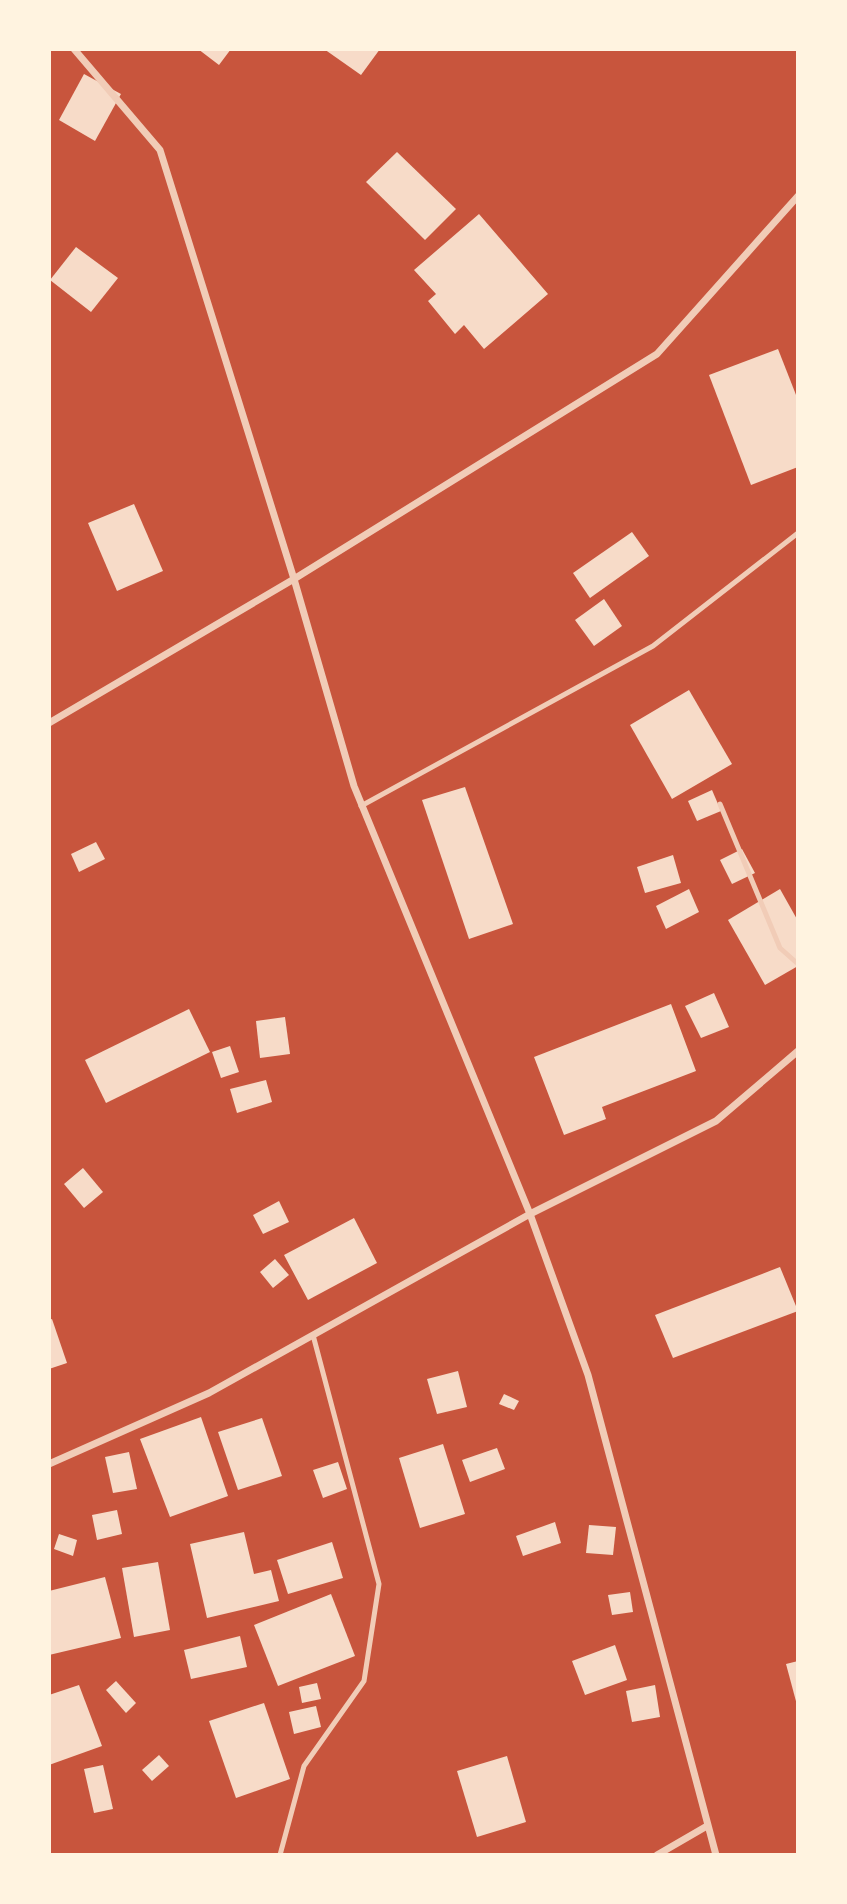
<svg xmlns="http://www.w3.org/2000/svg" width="847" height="1904" font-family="'Libre Baskerville',serif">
<rect width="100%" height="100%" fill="#c8553d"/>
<g fill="#f7dbc8">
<path d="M 198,49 L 231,49 L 219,65 Z"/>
<path d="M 324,49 L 380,49 L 361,75 Z"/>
<path d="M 84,74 L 121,94 L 95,141 L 59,120 Z"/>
<path d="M 397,152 L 456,209 L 425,240 L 366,182 Z"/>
<path d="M 479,214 L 548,294 L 484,349 L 464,325 L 455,334 L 428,301 L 436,294 L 414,270 Z"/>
<path d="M 76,247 L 118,278 L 91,312 L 50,280 Z"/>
<path d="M 778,349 L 798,400 L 798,467 L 751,485 L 709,375 Z"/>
<path d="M 134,504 L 163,571 L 117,591 L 88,523 Z"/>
<path d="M 632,532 L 649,556 L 590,598 L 573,573 Z"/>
<path d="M 604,599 L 622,626 L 594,646 L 575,620 Z"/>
<path d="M 689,690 L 732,764 L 672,799 L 630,725 Z"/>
<path d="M 465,787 L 513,924 L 469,939 L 422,800 Z"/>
<path d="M 712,790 L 721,811 L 697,821 L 688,801 Z"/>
<path d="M 96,842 L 105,859 L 79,872 L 71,854 Z"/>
<path d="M 742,849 L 755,873 L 732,884 L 720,860 Z"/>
<path d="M 673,855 L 681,883 L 645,893 L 637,867 Z"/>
<path d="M 689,889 L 699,912 L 666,929 L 656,906 Z"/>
<path d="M 780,889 L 798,921 L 798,966 L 765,985 L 728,920 Z"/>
<path d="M 714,993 L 729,1027 L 701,1038 L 685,1006 Z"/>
<path d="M 671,1004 L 696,1071 L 602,1107 L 606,1119 L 564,1135 L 534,1057 Z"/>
<path d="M 189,1009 L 210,1052 L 106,1103 L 85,1060 Z"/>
<path d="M 285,1017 L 290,1054 L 260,1058 L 256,1021 Z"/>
<path d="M 230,1046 L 239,1072 L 221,1078 L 212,1052 Z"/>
<path d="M 266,1080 L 272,1102 L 237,1113 L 230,1089 Z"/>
<path d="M 83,1168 L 103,1192 L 84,1208 L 64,1184 Z"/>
<path d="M 279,1201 L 289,1222 L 263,1234 L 253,1215 Z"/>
<path d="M 354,1218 L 377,1263 L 308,1300 L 284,1255 Z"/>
<path d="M 275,1259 L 289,1275 L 273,1288 L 260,1272 Z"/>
<path d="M 780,1267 L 798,1311 L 673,1358 L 655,1315 Z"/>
<path d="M 52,1319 L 67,1363 L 49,1369 L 49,1320 Z"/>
<path d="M 458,1371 L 467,1407 L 437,1414 L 427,1379 Z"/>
<path d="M 504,1394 L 519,1401 L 514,1410 L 499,1404 Z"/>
<path d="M 201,1417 L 228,1496 L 170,1517 L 140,1439 Z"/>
<path d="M 262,1418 L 282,1476 L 238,1490 L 218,1432 Z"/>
<path d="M 443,1444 L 465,1514 L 420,1528 L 399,1458 Z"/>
<path d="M 497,1448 L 505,1469 L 470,1482 L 462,1460 Z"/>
<path d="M 129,1452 L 137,1489 L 113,1493 L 105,1457 Z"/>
<path d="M 338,1462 L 347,1489 L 323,1498 L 313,1470 Z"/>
<path d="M 117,1510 L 122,1534 L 97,1540 L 92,1515 Z"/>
<path d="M 555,1522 L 561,1543 L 523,1556 L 516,1536 Z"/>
<path d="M 589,1525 L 616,1527 L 613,1555 L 586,1553 Z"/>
<path d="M 244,1532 L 254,1574 L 271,1570 L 279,1601 L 207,1618 L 190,1544 Z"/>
<path d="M 59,1534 L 77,1540 L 73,1556 L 54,1549 Z"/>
<path d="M 332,1542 L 343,1578 L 288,1594 L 277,1560 Z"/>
<path d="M 158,1562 L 170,1630 L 134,1637 L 122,1568 Z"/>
<path d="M 105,1577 L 121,1638 L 49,1655 L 49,1591 Z"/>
<path d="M 630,1592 L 633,1612 L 612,1615 L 608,1595 Z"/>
<path d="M 331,1594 L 355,1656 L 278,1686 L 254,1625 Z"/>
<path d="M 240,1636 L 247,1667 L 191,1679 L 184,1650 Z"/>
<path d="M 615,1645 L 627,1680 L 585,1695 L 572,1661 Z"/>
<path d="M 798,1661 L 798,1705 L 797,1705 L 786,1664 Z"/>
<path d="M 116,1681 L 136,1703 L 126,1713 L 106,1690 Z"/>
<path d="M 317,1683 L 321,1699 L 302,1703 L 299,1687 Z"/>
<path d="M 79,1685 L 102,1746 L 49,1765 L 49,1695 Z"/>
<path d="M 655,1685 L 660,1717 L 632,1722 L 626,1691 Z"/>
<path d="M 264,1703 L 290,1779 L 236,1798 L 209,1721 Z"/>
<path d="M 316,1706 L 321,1727 L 294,1734 L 289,1712 Z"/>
<path d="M 159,1755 L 169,1766 L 152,1781 L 142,1770 Z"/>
<path d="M 507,1756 L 526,1822 L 477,1837 L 457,1771 Z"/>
<path d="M 103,1765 L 113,1809 L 94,1813 L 84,1769 Z"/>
</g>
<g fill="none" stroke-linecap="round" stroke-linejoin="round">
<g stroke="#f1ccb7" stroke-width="5">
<path d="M 720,804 L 780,948 L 798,964"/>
<path d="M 361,806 L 653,646 L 798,533"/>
<path d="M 280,1855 L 304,1766 L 364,1681 L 379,1584 L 313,1335"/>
</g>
<g stroke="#f1ccb7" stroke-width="7">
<path d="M 74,49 L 160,150 L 294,579 L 354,786 L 530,1214 L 588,1375 L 716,1855"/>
<path d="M 49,723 L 294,579 L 657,354 L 798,196"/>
<path d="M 49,1464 L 209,1393 L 530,1214 L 716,1121 L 798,1051"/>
<path d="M 657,1855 L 707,1826"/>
</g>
</g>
<rect width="847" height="1904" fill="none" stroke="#fff3e0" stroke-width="102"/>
</svg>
